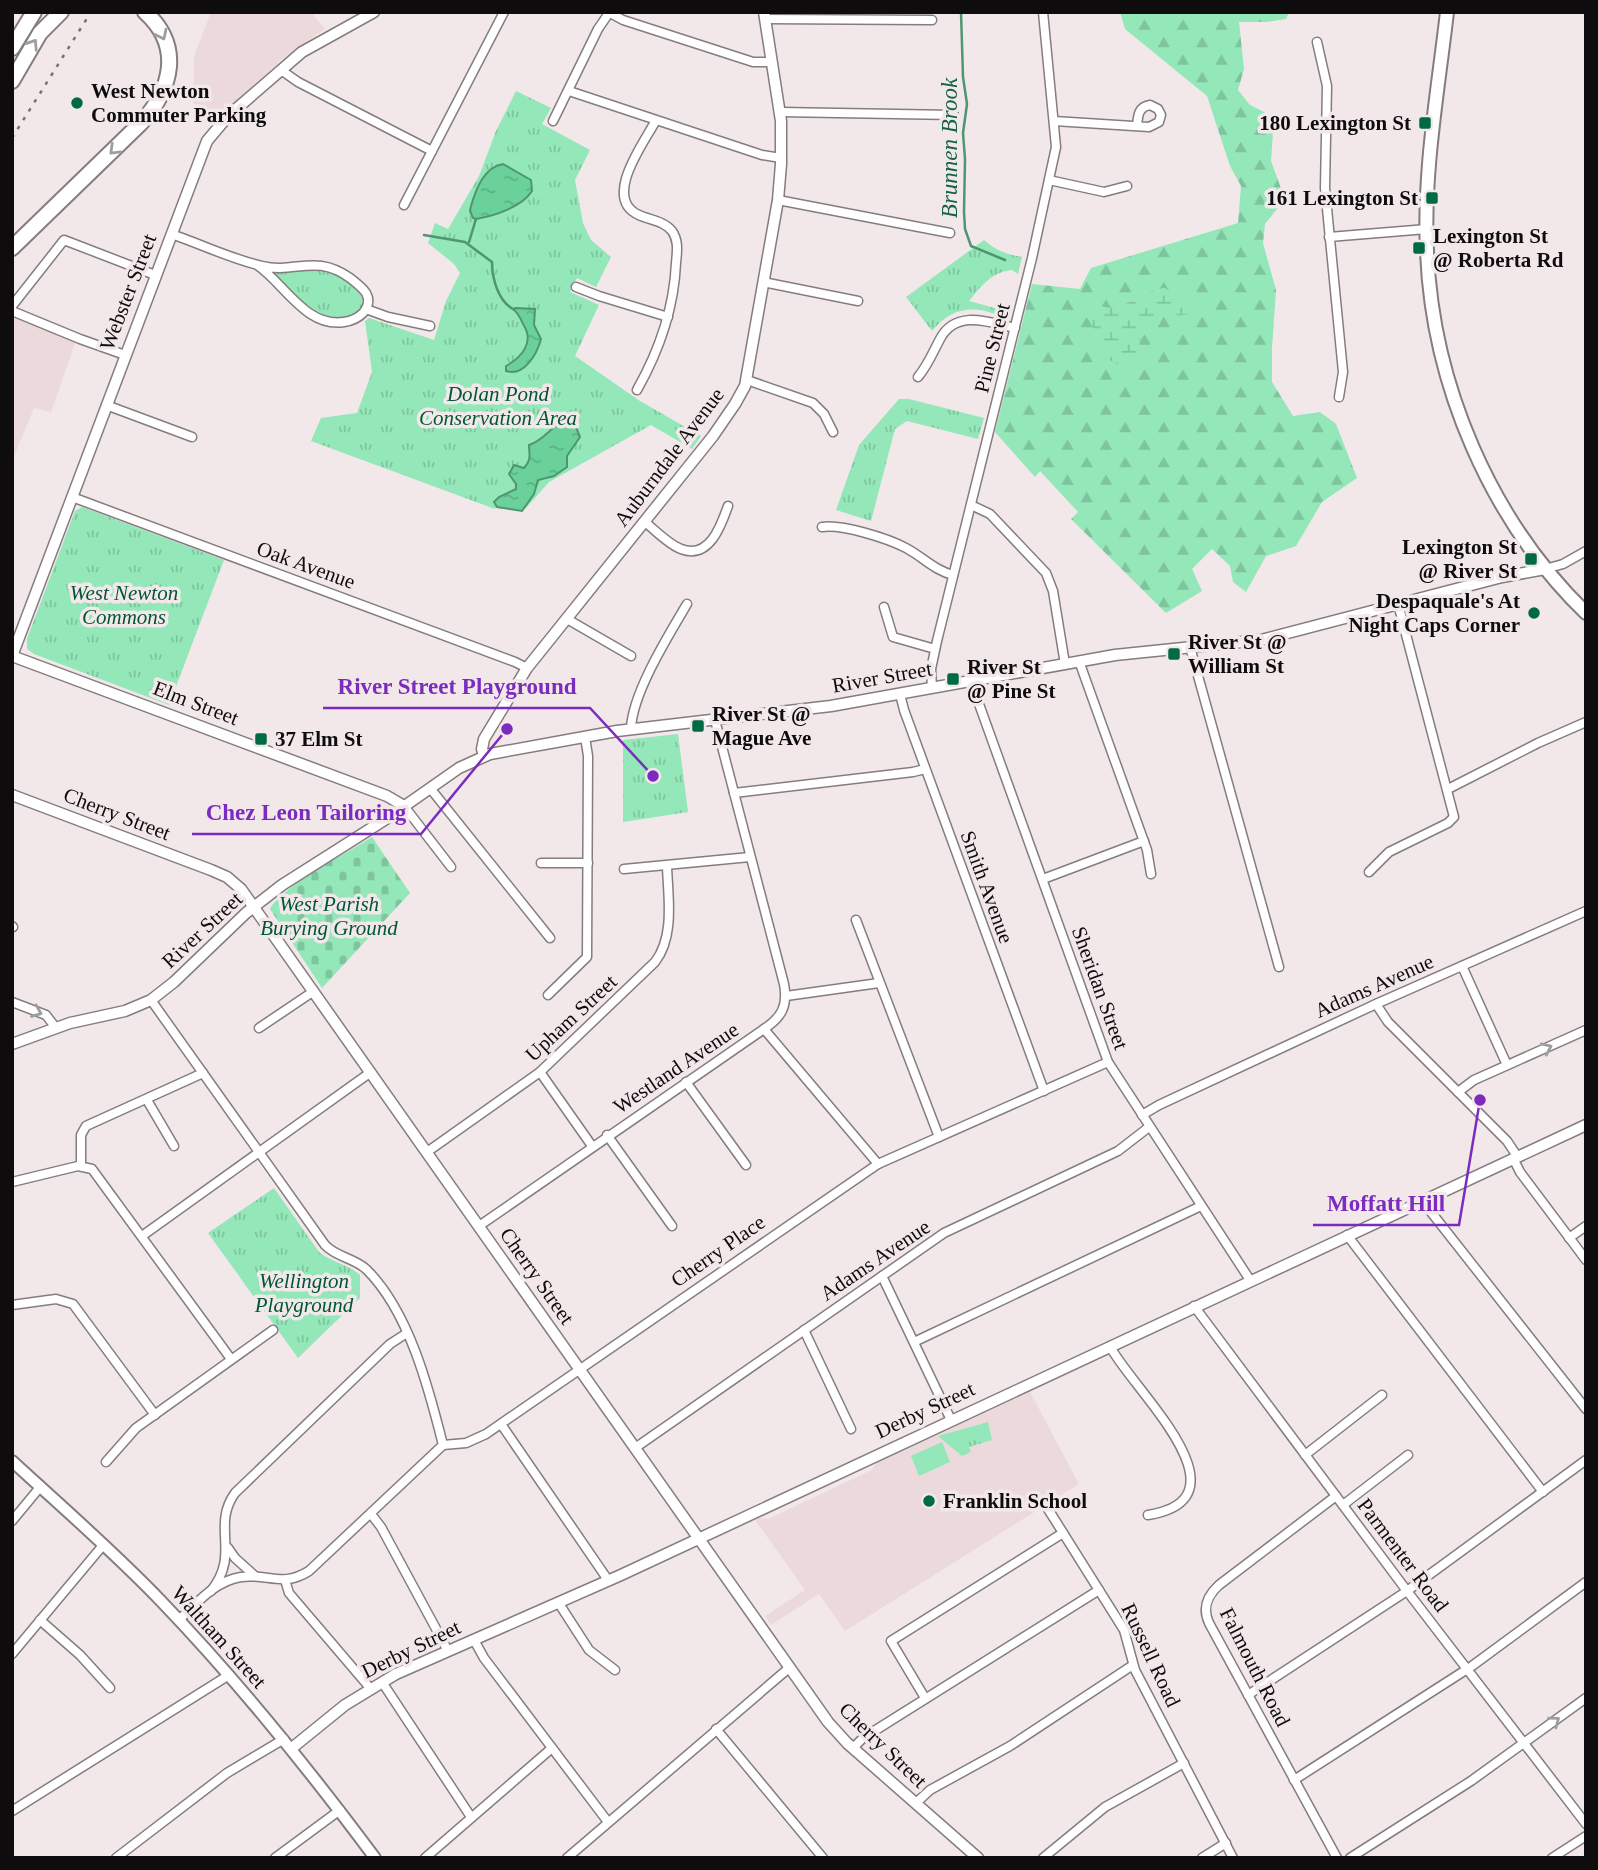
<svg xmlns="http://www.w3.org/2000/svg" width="1598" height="1870" font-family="'Times New Roman',serif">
<defs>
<pattern id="forest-firs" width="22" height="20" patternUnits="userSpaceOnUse" patternTransform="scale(1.75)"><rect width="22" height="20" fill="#93e7b8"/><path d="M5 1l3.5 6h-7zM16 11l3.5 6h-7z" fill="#7ec59d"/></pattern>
<pattern id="wetland-marsh" width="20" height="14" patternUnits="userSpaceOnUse" patternTransform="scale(1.75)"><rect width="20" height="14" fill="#93e7b8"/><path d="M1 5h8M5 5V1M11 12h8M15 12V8" fill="none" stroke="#7ec59d"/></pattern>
<pattern id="cemetery-stones" width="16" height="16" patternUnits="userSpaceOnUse" patternTransform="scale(1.75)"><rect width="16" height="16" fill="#93e7b8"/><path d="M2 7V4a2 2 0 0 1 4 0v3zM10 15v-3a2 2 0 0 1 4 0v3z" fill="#7ec59d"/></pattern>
<pattern id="park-tufts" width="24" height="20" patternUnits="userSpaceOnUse" patternTransform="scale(1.75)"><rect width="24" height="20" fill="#93e7b8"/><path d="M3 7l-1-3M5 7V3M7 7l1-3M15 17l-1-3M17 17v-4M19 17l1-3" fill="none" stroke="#7ec59d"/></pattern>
<pattern id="water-ripples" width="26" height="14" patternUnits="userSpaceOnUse" patternTransform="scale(1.75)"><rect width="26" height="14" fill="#6ad19b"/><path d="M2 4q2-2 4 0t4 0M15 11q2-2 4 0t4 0" fill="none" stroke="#5bb284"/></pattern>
</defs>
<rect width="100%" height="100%" fill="#f2e8ea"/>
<g fill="#ebd9dc">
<path d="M 211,12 L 311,12 L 325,29 L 282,59 L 210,125 L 189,97 L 194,81 L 194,56 Z"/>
<path d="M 20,315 L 77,338 L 51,412 L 34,408 L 12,461 L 12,316 Z"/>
<path d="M 1030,1392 L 1079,1484 L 845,1631 L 819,1594 L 771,1625 L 765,1616 L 805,1590 L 755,1520 L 759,1518 L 768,1519 L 872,1470 L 876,1463 Z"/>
</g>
<path fill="#93e7b8" d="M 942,1442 L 950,1462 L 919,1476 L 911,1456 Z"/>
<path fill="url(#forest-firs)" d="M 1120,12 L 1289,12 L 1286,19 L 1267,22 L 1239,22 L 1244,69 L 1238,90 L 1250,105 L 1274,117 L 1271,161 L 1285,199 L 1265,224 L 1263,243 L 1276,290 L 1272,348 L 1272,382 L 1293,416 L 1320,412 L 1336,424 L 1357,478 L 1322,502 L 1296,546 L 1266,556 L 1246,592 L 1233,582 L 1230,566 L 1212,549 L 1192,569 L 1202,591 L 1166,613 L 1071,519 L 1078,512 L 1040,471 L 1035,477 L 995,432 L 1032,284 L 1080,289 L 1091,268 L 1238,223 L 1241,186 L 1230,166 L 1207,96 L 1125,29 Z"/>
<path fill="url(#wetland-marsh)" d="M 1165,288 L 1186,302 L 1191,309 L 1188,314 L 1178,316 L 1171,311 C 1145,312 1139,333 1139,356 C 1121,374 1106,361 1096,342 C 1093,336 1094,330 1092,325 C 1089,318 1082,314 1077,308 C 1090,298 1102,310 1116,307 C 1133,304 1141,290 1165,288 Z"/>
<path fill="url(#cemetery-stones)" d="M 372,837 L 410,893 L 322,988 L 270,909 C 283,886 347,853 372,837 Z"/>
<g fill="url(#park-tufts)">
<path d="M 516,91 L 551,108 L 542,124 L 590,150 L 575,180 L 583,223 L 591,240 L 611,257 L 596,287 L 577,278 L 570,292 L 599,305 L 575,356 L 640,401 L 701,436 L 692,449 L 651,425 L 549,482 L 526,508 L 500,498 L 495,509 L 311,441 L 321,418 L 357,413 L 372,372 L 365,321 L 369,318 L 434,340 L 446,301 L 460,273 L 454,264 L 428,243 L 435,223 L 448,229 L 479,176 L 496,131 Z"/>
<path d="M 984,240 C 997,251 1006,254 1022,257 L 1018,274 L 1012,270 C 992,272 981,286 969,301 L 1009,312 L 1008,314 C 1000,316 993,313 985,311 C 962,306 946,314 932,331 L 906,297 Z"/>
<path d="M 316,269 C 336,271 354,281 363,299 L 361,309 C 328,336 294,292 271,272 Z"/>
<path d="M 899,399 L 909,399 L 984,418 L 978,439 L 907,421 L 895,429 L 871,521 L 836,510 L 859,445 Z"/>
<path d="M 82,507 L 224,560 L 169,705 L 34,654 L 27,649 L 27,639 L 75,511 Z"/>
<path d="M 678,734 L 688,812 L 623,822 L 623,740 Z"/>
<path d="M 274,1188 L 319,1252 C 331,1262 347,1264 360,1275 L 360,1298 L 298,1358 L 208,1233 Z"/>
<path d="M 988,1422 L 992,1440 L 969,1447 L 971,1452 L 962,1456 L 938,1436 Z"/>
</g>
<g fill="url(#water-ripples)" stroke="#4f9670" stroke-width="2">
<path d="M 503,164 L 531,180 L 532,191 C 522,207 494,216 476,219 L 473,218 L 470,211 L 471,206 C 476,189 484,167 503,164 Z"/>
<path d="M 515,308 L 535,309 L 534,325 L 541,339 C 537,354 524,377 506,371 L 506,366 C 522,357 535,342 523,324 C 520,318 519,314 514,310 Z"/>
<path d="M 565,419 L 573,420 L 580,437 L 567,456 L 567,467 L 554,476 L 538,480 L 534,494 L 522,511 L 497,507 L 494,502 L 499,497 L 516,489 L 516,484 L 509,474 L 514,465 L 524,468 C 532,460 529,454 529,445 C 543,441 551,427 565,419 Z"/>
</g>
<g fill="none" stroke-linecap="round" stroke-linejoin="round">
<g stroke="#4f9670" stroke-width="2.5">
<path d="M 961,12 L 963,77 L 967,104 L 963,133 L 965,159 L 964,212 L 965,229 L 971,246 L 1005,260"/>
<path d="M 424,235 L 465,242 L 492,262 C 492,278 498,301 513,309"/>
<path d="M 469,242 L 476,219"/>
</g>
<g stroke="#857c7e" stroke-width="11">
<g id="minor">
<path d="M 608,12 L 623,20 L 753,62 L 772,62"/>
<path d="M 765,19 L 932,20"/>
<path d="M 1317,42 L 1327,86 L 1325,188 L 1343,372 L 1339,397"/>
<path d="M 281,70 L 298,82 L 432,151"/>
<path d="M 569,91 L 762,155 L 781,158"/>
<path d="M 780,112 L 954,115"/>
<path d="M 553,121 L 598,29 L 609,13"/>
<path d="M 1054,121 L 1149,127 L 1159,122 L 1161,115 L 1158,109 L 1150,105 C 1138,107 1138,116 1137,126"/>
<path d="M 1049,180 L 1104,192 L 1127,186"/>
<path d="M 778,200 L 950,233"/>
<path d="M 404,205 L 504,12"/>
<path d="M 171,234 C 201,244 231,259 262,266 C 296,274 315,253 350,278 C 356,283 362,287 366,293 C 370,300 368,307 363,313 C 358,318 351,321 344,322 C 306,328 284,283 257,265"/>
<path d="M 1329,237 L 1427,229"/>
<path d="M 763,282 L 858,301"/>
<path d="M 576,287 L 599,296 L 668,317"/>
<path d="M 12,306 L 64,240 L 155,275"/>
<path d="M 366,309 L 388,317 L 430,326"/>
<path d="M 12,311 L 80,339 L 125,355"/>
<path d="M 918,377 C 928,365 933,352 940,339 C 956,309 989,322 1015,328"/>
<path d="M 747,380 L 813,403 L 824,414 L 833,432"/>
<path d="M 637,390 C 659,351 674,309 676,263 C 677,252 679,241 672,231 C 664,221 650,220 639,215 C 602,199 643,144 655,122"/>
<path d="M 106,405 L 192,437"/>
<path d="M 72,497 L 515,662 L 527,668"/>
<path d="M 971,505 L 990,514 L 1046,573 L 1053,591 L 1065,664"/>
<path d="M 645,522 C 656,531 668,544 681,549 C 709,560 721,526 728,506"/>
<path d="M 822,527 C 842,524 887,538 906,548 C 923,557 934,570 953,575"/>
<path d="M 1545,569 L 1563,564 L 1586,551"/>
<path d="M 884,607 L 893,637 L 935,649"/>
<path d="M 567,619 L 631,656"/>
<path d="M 1190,647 L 1279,967"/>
<path d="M 1079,661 L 1147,850 L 1151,874"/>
<path d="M 972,681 L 979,704 L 1108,1062 L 1250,1280"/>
<path d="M 932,688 L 931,669 L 937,641 L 1032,258 L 1056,147 L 1043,12"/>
<path d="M 900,694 L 904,710 L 1044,1091"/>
<path d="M 631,729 C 632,694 668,636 687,604"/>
<path d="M 430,788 L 550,938"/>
<path d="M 1448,789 L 1538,743 L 1586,722"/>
<path d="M 734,793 L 913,772 L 925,769"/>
<path d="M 404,806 L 451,867"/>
<path d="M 541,863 L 588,863"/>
<path d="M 624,869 L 750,857"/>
<path d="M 1369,872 L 1389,852 L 1448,823 L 1454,817 L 1398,604"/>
<path d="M 1043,879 L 1144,841"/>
<path d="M 856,920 L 939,1137"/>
<path d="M 12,926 L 13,927"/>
<path d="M 1462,966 L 1507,1065"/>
<path d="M 548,995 L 587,957 L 588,756 L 585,737"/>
<path d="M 786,996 L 879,983"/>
<path d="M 151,1000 L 325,1245 C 336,1257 354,1258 366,1269 C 409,1311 429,1389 443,1445"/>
<path d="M 12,1002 L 46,1015 L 56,1028"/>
<path d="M 1376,1004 L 1388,1022 L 1507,1141 L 1517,1156"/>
<path d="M 259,1028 L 314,991"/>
<path d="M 764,1029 L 878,1164"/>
<path d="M 540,1072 L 592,1146"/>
<path d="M 686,1082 L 746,1165"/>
<path d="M 1458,1092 L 1474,1080 L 1586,1030"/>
<path d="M 147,1100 L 174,1146"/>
<path d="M 1142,1115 L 1159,1105 L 1376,1004 L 1586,911"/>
<path d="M 607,1135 L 672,1226"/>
<path d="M 427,1152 L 540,1072 L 655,962 C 675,936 668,897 667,866"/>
<path d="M 1513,1158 L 1520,1172 L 1586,1260"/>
<path d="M 81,1166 L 81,1135 L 86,1126 L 203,1073"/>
<path d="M 12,1182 L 78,1166 L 92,1169 L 231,1359"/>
<path d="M 1424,1199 L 1431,1212 L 1586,1409"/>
<path d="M 479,1226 L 764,1029 C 782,1017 788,1006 784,984 L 715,720"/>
<path d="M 1347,1235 L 1543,1492"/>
<path d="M 142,1236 L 371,1072"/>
<path d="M 1569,1238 L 1586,1226"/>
<path d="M 882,1276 L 951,1420"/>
<path d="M 12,1305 L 56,1299 L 73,1304 L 155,1415"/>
<path d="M 1194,1306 L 1407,1591 L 1586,1824"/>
<path d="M 804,1330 L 851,1429"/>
<path d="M 914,1342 L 1201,1206"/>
<path d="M 1110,1346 C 1129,1386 1255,1498 1148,1515"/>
<path d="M 501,1424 L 608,1580"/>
<path d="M 443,1445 L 466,1443 L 486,1434 L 878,1164 L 1108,1062"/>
<path d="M 635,1448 L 944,1233 L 1118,1151 L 1149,1127"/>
<path d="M 1305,1455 L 1382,1395"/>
<path d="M 106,1462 L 136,1428 L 273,1330"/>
<path d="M 1336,1496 L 1219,1585 C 1207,1596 1202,1608 1209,1623 L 1337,1858"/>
<path d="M 1343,1505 L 1408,1455"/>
<path d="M 1048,1509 L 1124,1630 L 1135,1670 L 1233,1858"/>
<path d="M 371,1514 L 381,1527 L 448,1651"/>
<path d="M 12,1521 L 41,1486"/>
<path d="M 228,1548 L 235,1558 L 255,1576"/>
<path d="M 285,1580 L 289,1593 L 370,1688"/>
<path d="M 211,1591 C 241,1554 211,1526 235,1493 L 390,1344 L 407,1333"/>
<path d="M 558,1602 L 589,1650 L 615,1670"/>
<path d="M 40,1620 L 80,1655 L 110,1688"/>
<path d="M 179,1620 C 197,1603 215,1581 241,1577 C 268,1573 282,1588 309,1571 L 443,1445"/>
<path d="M 474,1640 L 484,1658 L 608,1822"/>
<path d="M 12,1654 L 104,1544"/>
<path d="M 382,1682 L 471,1817"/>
<path d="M 1248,1695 L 1407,1591 L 1586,1460"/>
<path d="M 925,1698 L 891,1641 L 1063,1533"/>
<path d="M 716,1729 L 823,1858"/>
<path d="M 853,1748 L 863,1738 L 1099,1590"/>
<path d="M 1294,1780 L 1472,1666 L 1586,1582"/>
<path d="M 916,1803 L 930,1790 L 1010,1746 L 1133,1665"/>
<path d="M 12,1811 L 229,1675"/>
<path d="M 116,1858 L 227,1773 L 284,1739"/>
<path d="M 275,1858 L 340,1810"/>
<path d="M 425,1858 L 552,1748"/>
<path d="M 567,1858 L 789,1668"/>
<path d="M 1043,1858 L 1105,1807 L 1184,1763"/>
<path d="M 1202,1858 L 1226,1843"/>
<path d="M 1350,1858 L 1471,1781 L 1586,1698"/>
<path d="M 1552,1858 L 1586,1836"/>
</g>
</g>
<g stroke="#857c7e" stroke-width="13">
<g id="tertiary">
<path d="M 374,12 L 302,52 L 228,116 L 207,141 L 12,656 L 387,796 L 404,806"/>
<path d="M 484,756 L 482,749 L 484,739 L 527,668 L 713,436 L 735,404 L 745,386 L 778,200 L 781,164 L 781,121 L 764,12"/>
<path d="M 12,795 L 211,870 L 227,877 L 241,889 L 828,1722 L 847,1743 L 978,1858"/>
<path d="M 12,1044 L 70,1023 L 125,1011 L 151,1000 L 174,982 L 246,913 L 282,885 L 389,817 L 459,768 L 490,754 L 617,731 L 831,706 L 1115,655 L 1261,640 L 1502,577 L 1545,569"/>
<path d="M 292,1748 L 345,1705 L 396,1674 L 621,1575 L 1586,1125"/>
</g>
</g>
<g stroke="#857c7e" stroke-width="14">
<path id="secondary" d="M 12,1461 C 62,1507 113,1551 160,1600 C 238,1681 308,1768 375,1858"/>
</g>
<g stroke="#857c7e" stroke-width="16">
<path id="primary" d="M 1447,12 C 1438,91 1423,172 1427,251 C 1432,383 1490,520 1586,613"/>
</g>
<g stroke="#857c7e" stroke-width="18">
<g id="motorway">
<path d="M 12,48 L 34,12"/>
<path d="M 12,81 L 40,33 L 61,12"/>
<path d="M 12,248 L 141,123 C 172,89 183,46 145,12"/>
</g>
</g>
<use href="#minor" stroke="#fff" stroke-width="8"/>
<use href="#tertiary" stroke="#fff" stroke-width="10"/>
<use href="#secondary" stroke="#fff" stroke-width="10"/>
<use href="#primary" stroke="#fff" stroke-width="12"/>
<use href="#motorway" stroke="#fff" stroke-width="14"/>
<path stroke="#787274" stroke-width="2.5" stroke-dasharray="3.5 7" stroke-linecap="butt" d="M 12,138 L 91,12"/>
</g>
<defs><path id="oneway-chevron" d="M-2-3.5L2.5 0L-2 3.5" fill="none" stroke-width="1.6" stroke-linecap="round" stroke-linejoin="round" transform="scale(1.75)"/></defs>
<g stroke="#9f9e9e">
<use href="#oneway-chevron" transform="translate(162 35) rotate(64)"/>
<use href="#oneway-chevron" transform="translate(33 44) rotate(-57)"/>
<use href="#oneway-chevron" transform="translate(114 150) rotate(136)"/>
<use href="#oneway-chevron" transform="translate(37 1012) rotate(22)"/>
<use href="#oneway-chevron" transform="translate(1547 1048) rotate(-24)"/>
<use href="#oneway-chevron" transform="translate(1555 1721) rotate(-37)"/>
</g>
<g fill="#006b42" stroke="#f2e8ea" stroke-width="2.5">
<circle cx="77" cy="103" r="7"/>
<rect x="1418" y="116" width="14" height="14" rx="3.5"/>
<rect x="1425" y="191" width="14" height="14" rx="3.5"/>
<rect x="1412" y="241" width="14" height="14" rx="3.5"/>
<rect x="1524" y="552" width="14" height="14" rx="3.5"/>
<circle cx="1534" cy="613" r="7"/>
<rect x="1167" y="647" width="14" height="14" rx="3.5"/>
<rect x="946" y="672" width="14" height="14" rx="3.5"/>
<rect x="691" y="719" width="14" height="14" rx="3.5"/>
<rect x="254" y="732" width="14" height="14" rx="3.5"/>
<circle cx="929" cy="1501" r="7"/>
</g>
<g text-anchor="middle" stroke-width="7" stroke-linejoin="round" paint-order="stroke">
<g font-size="21" font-weight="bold" fill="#0f0c0d" stroke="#f2e8ea" text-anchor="start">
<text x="91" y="98">West Newton<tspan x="91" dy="24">Commuter Parking</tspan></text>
<text x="1411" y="130" text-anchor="end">180 Lexington St</text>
<text x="1418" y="205" text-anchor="end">161 Lexington St</text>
<text x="1433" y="243">Lexington St<tspan x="1433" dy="24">@ Roberta Rd</tspan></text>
<text x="1517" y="554" text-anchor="end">Lexington St<tspan x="1517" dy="24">@ River St</tspan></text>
<text x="1520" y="608" text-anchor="end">Despaquale's At<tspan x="1520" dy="24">Night Caps Corner</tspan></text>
<text x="1188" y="649">River St @<tspan x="1188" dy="24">William St</tspan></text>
<text x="967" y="674">River St<tspan x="967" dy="24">@ Pine St</tspan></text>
<text x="712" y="721">River St @<tspan x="712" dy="24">Mague Ave</tspan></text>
<text x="275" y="746">37 Elm St</text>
<text x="943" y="1508">Franklin School</text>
</g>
<g font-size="21" fill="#0f0c0d" stroke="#f2e8ea">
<text transform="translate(128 292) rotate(-69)" y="7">Webster Street</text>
<text transform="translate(992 348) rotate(-76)" y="7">Pine Street</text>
<text transform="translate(669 457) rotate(-53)" y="7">Auburndale Avenue</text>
<text transform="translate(306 565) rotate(20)" y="7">Oak Avenue</text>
<text transform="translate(882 677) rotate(-10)" y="7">River Street</text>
<text transform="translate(196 703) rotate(21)" y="7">Elm Street</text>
<text transform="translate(117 814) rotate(21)" y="7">Cherry Street</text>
<text transform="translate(987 887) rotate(70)" y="7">Smith Avenue</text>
<text transform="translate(202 930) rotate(-43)" y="7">River Street</text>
<text transform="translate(1374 986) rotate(-24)" y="7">Adams Avenue</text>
<text transform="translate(1100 988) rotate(70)" y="7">Sheridan Street</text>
<text transform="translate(571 1018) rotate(-43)" y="7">Upham Street</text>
<text transform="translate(676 1068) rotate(-34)" y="7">Westland Avenue</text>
<text transform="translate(718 1251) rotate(-35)" y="7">Cherry Place</text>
<text transform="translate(875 1260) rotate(-34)" y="7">Adams Avenue</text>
<text transform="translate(537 1276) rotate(55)" y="7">Cherry Street</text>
<text transform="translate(925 1410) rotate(-25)" y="7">Derby Street</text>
<text transform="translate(1403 1555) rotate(53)" y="7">Parmenter Road</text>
<text transform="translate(219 1637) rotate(48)" y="7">Waltham Street</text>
<text transform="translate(411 1649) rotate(-26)" y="7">Derby Street</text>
<text transform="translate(1151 1655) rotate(65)" y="7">Russell Road</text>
<text transform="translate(1255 1667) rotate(63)" y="7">Falmouth Road</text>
<text transform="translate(883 1745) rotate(44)" y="7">Cherry Street</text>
</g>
<g font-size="21" font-style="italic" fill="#005735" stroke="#f2e8ea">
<text x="498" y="401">Dolan Pond<tspan x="498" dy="24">Conservation Area</tspan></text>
<text x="124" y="600">West Newton<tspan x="124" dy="24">Commons</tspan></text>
<text x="329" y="911">West Parish<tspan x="329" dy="24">Burying Ground</tspan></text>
<text x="304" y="1288">Wellington<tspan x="304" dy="24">Playground</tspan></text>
</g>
<g font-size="23" font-style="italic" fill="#14623f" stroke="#f2e8ea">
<text transform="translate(949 148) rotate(-90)" y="8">Brunnen Brook</text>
</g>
</g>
<path fill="none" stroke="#7b2cbf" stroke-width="2.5" d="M653 776L590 708H323M507 729L421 834H192M1480 1100L1459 1225H1313"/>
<g fill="#7b2cbf" stroke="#f2e8ea" stroke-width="2.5">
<circle cx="653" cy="776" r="7"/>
<circle cx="507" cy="729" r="7"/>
<circle cx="1480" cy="1100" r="7"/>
</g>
<g font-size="23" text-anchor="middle" font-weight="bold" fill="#7b2cbf" stroke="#f2e8ea" stroke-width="7" stroke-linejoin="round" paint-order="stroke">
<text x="457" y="694">River Street Playground</text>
<text x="306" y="820">Chez Leon Tailoring</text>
<text x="1386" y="1211">Moffatt Hill</text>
</g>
<rect width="1598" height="1870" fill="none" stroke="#0f0c0d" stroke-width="28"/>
</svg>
